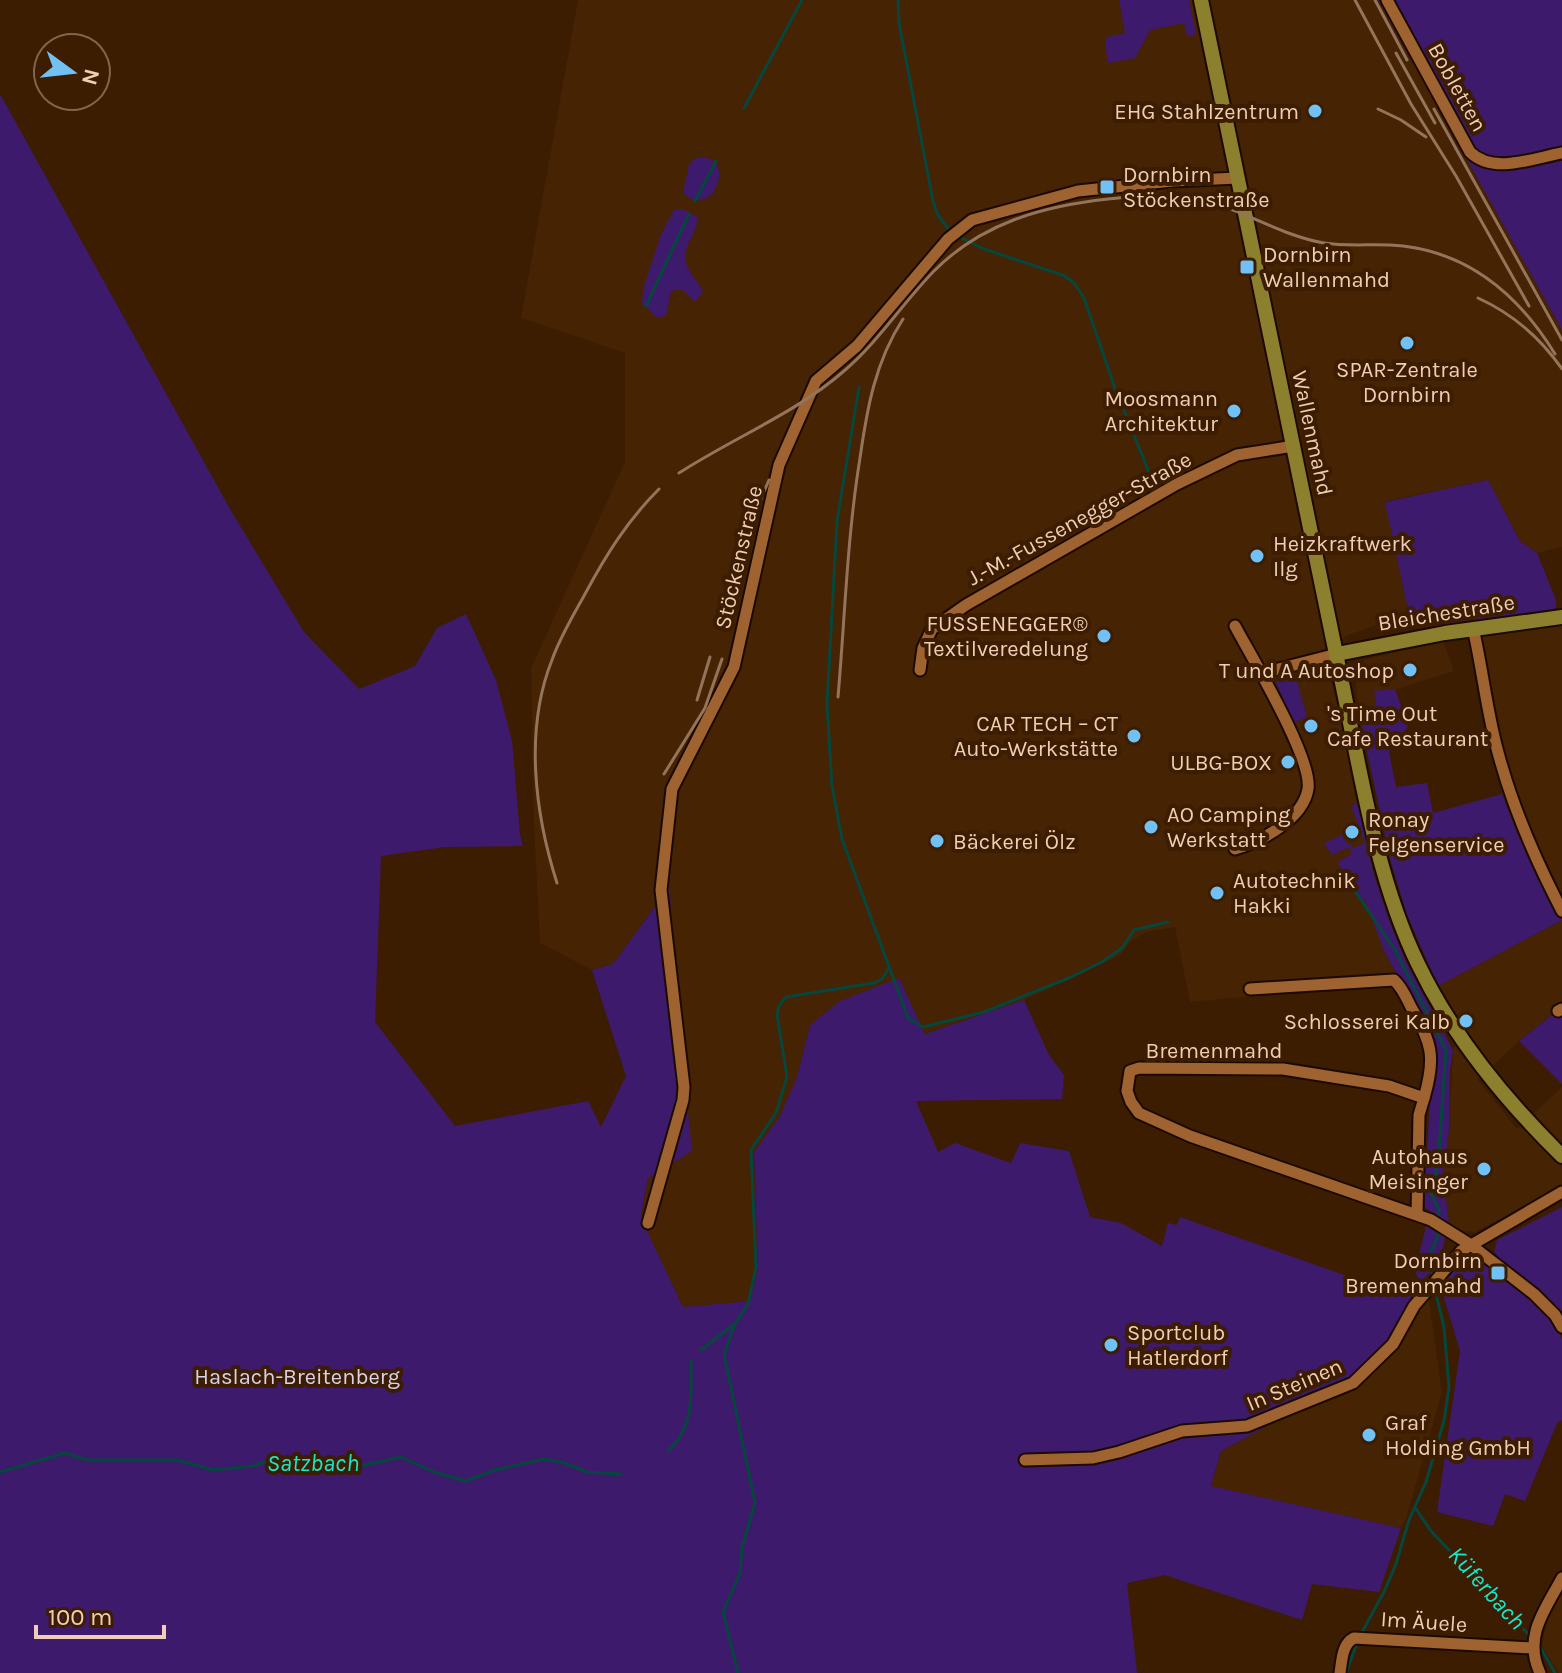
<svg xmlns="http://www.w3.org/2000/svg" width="1562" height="1673" font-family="Karla,sans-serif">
<rect width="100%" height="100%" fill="#3c1d02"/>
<g fill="#452303">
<path d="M 578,0 L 1378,0 L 1562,330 L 1562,547 L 1537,553 L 1520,541 L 1488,480 L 1386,501 L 1409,614 L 1348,635 L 1327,651 L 1327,669 L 1338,704 L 1367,850 L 1379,890 L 1384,951 L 1401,982 L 1190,1002 L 1175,927 L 1147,932 L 1132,940 L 1120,955 L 1024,1000 L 925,1034 L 810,1025 L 797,1077 L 780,1117 L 754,1152 L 758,1268 L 750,1301 L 683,1307 L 640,1219 L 648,1178 L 673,970 L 669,887 L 613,964 L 592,970 L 540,943 L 534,824 L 531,668 L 625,462 L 625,353 L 521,318 Z"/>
<path d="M 1562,612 L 1562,917 L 1519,838 L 1502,794 L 1471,635 Z"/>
<path d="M 1443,641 L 1454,671 L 1394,690 L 1374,692 L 1376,705 L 1358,710 L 1354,662 Z"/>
<path d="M 1562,920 L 1562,1007 L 1522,1038 L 1478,1080 L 1517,1129 L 1562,1087 L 1562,1187 L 1475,1232 L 1464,1231 L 1449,1223 L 1443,1178 L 1449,1129 L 1453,1050 L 1466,1030 L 1438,986 Z"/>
<path d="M 1415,1295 L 1429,1300 L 1442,1392 L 1406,1519 L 1401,1528 L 1211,1487 L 1221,1451 L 1358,1377 L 1389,1344 Z"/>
<path d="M 1562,1590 L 1562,1673 L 1559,1673 L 1542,1646 L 1548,1615 Z"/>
</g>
<g fill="#3e1a6d">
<path d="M 1119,0 L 1189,0 L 1196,34 L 1187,36 L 1184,23 L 1150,30 L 1135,58 L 1108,63 L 1105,42 L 1107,37 L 1125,33 Z"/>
<path d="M 1378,0 L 1562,0 L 1562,330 Z"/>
<path d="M 0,94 L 230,509 L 304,632 L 359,689 L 415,666 L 437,628 L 466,614 L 496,680 L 512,741 L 520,835 L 523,846 L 445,847 L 381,856 L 375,1022 L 455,1126 L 588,1101 L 601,1127 L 626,1076 L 592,970 L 613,964 L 670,886 L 673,970 L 692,1151 L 648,1178 L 641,1214 L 647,1231 L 683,1307 L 750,1301 L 758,1268 L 754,1152 L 780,1116 L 797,1077 L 810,1025 L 840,1001 L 899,978 L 925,1034 L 1024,1000 L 1049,1055 L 1064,1075 L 1062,1099 L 916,1101 L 938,1152 L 955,1143 L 1011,1163 L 1020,1143 L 1069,1151 L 1090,1217 L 1121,1223 L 1162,1246 L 1168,1223 L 1177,1225 L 1180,1217 L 1395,1293 L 1415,1295 L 1389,1344 L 1358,1377 L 1221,1451 L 1211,1486 L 1401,1528 L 1379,1592 L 1312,1584 L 1302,1620 L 1165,1575 L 1127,1583 L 1137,1673 L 0,1673 Z"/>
<path d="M 696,158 C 701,158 706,157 710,159 C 732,167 711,219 683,193 L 689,164 Z"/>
<path d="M 674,210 L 685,210 L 697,217 C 699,233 681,246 686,262 C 687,269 699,284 703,291 L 695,302 L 682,289 L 671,291 L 666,315 L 658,318 L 642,304 L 643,289 L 661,234 Z"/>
<path d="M 1488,480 L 1520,541 L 1537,553 L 1556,600 L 1556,608 L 1551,612 L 1408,629 L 1403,623 L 1409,614 L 1385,502 Z"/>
<path d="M 1304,671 L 1306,679 L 1297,682 L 1307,717 L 1293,723 L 1276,682 L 1281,676 Z"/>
<path d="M 1395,689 L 1408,726 L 1389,752 L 1396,787 L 1427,783 L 1433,813 L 1502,794 L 1519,838 L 1562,917 L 1562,920 L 1438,986 L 1407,915 L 1391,862 L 1358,710 L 1376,705 L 1374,691 Z"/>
<path d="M 1358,803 L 1373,872 L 1390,923 L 1406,962 L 1453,1050 L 1450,1071 L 1449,1129 L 1443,1178 L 1449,1223 L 1424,1207 L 1430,1098 L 1437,1064 L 1432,1038 L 1384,951 L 1365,900 L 1363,901 L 1337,862 L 1352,854 L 1349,847 L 1332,855 L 1324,843 L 1342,835 L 1347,844 L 1350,843 L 1353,848 L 1365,843 L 1351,806 Z"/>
<path d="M 1562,1007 L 1562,1084 L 1519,1041 Z"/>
<path d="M 1562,1207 L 1562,1311 L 1558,1312 C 1540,1292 1505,1270 1494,1251 L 1497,1240 Z"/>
<path d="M 1426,1226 L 1445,1237 L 1440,1262 L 1420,1283 L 1415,1271 Z"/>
<path d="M 1471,1258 L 1477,1259 C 1502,1279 1553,1308 1562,1340 C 1562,1355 1562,1402 1562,1420 L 1557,1423 L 1525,1501 L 1505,1494 L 1493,1526 L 1437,1512 L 1460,1351 L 1440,1284 L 1465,1260 Z"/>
</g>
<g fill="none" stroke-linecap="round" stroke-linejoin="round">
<g stroke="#06473d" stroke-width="3">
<path d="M 898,0 L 899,23 L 933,201 L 938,215 L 950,231"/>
<path d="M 744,108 L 802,0"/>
<path d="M 695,201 L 716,161"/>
<path d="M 956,235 L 984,249 L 1065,276 L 1075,284 L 1084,298 L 1115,388 L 1155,487"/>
<path d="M 646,306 L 689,214"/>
<path d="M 859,387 L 837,521 L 827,705 L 832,786 L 842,839 L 908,1018 L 923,1027 L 984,1012 L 1069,978 L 1102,962 L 1122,948 L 1134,930 L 1168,922"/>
<path d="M 1350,884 L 1395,950 L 1446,1050 L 1438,1164 L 1431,1194 L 1439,1209 L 1438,1220"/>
<path d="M 1433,1279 L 1430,1254 L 1438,1236 L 1438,1228"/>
<path d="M 701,1350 L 733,1325"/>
<path d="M 668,1451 C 695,1427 691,1394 691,1361"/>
<path d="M 0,1472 L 65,1453 L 87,1460 L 178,1460 L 213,1470 L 253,1466 L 267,1461 L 297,1468 L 316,1464 L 347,1469 L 401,1457 L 434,1472 L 465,1481 L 495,1470 L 544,1459 L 562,1462 L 587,1472 L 621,1474"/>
<path d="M 1416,1509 L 1431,1531 L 1531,1637"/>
<path d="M 1360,1636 L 1385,1590 L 1396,1564 L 1409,1520 L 1426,1482 L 1444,1421 L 1449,1387 L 1444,1327 L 1435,1290"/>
<path d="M 1539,1645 L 1555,1673"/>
<path d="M 738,1673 L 723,1612 L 740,1573 L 742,1547 L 755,1503 L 724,1354 L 735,1324 L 748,1304 L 756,1267 L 751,1150 L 776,1113 L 787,1077 L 777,1014 L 779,1006 L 786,997 L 874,983 L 882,979 L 888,969"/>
<path d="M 1346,1673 L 1357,1643"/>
</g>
<g stroke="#1c0a00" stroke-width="15">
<g id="minor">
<path d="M 1387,0 L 1470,152 C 1493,175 1534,158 1562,153"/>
<path d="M 1473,628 C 1483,671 1487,715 1499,756 C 1514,811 1536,861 1562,911"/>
<path d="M 920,670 L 923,648 L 932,629 L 966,605 L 1177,484 L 1237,455 L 1294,446"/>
<path d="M 1263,673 L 1337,654"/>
<path d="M 1235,849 C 1262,841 1303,819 1308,789 C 1313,759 1251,656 1235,626"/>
<path d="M 1250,989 L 1394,980 C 1402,987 1406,997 1411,1007 C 1432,1043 1436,1057 1424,1098"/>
<path d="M 1558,1011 L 1562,1009"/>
<path d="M 1417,1214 L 1419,1115 L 1424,1098 L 1389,1086 L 1283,1069 L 1139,1068 L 1130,1071 L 1127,1091 L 1131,1102 L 1139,1113 L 1190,1136 L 1431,1220 L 1471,1245 L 1534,1294 L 1555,1315 L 1562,1327"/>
<path d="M 648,1223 L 683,1100 L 684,1087 L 661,890 L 672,789 L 734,667 L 779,465 L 816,381 L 857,346 L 948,239 L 972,220 L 1078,191 L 1172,181 L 1238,178"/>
<path d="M 1025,1460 L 1093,1458 L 1119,1452 L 1182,1431 L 1247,1426 L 1353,1383 L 1393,1344 L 1414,1306 L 1461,1251 L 1562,1192"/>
<path d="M 1340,1673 C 1342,1660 1342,1644 1354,1638 L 1532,1648"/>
<path d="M 1540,1673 C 1523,1636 1545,1610 1562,1578"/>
</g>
</g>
<g stroke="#1c0a00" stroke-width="18">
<g id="major">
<path d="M 1201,0 C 1247,218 1290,436 1336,654 C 1358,754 1373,872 1418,964 C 1453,1037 1505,1100 1562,1156"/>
<path d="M 1337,654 L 1445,633 L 1562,617"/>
</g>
</g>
<use href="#minor" stroke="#9f6331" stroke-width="11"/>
<use href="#major" stroke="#8c7f2e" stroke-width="14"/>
<g stroke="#94745a" stroke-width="3">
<path d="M 1355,0 L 1411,104 L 1456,176 L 1529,306"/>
<path d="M 1375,0 L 1407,60"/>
<path d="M 1396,53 L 1435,123"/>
<path d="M 1378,109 L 1401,120 L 1426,137"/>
<path d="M 1434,109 L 1562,340"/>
<path d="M 1478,298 C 1513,314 1540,337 1562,369"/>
<path d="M 679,473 C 733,438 796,413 844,371 C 878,342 902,304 933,272 C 981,223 1043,206 1108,199 C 1130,197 1153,194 1175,195 C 1229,199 1272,234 1324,243 C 1350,247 1376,243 1403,246 C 1471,254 1520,297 1555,354"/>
<path d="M 743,541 L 769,480"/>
<path d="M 838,697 C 845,617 847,538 860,458 C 867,409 875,362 903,319"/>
<path d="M 697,700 L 710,657"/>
<path d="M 664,774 L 705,708 L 722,659"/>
<path d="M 557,883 C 535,814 524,730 552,660 C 560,637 573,616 585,594 C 606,555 627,521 659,489"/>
</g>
</g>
<g fill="#71c1f5" stroke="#3c1d02" stroke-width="3">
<circle cx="1315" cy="111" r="8"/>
<rect x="1099" y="179" width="16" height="16" rx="4"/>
<rect x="1239" y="259" width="16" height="16" rx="4"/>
<circle cx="1407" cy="343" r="8"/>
<circle cx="1234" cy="411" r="8"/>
<circle cx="1257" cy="556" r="8"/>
<circle cx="1104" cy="636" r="8"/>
<circle cx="1410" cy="670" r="8"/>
<circle cx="1311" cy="726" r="8"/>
<circle cx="1134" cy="736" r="8"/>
<circle cx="1288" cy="762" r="8"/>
<circle cx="1151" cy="827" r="8"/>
<circle cx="1352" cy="832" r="8"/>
<circle cx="937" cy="841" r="8"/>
<circle cx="1217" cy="893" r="8"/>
<circle cx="1466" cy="1021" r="8"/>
<circle cx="1484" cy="1169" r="8"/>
<rect x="1490" y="1265" width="16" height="16" rx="4"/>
<circle cx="1111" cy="1345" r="8"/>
<circle cx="1369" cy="1435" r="8"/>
</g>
<g text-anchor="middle" stroke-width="8" stroke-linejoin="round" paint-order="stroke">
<g font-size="22" fill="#f0ceb5" stroke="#3c1d02">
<text transform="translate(1458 87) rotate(61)" y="8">Bobletten</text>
<text transform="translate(1313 433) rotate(78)" y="8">Wallenmahd</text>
<text transform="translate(1079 518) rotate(-29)" y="8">J.-M.-Fussenegger-Straße</text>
<text transform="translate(738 557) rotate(-77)" y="8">Stöckenstraße</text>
<text transform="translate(1446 612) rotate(-9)" y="8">Bleichestraße</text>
<text x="1214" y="1058">Bremenmahd</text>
<text transform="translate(1294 1384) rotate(-23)" y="8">In Steinen</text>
<text transform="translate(1424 1621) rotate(4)" y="8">Im Äuele</text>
</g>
<g font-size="22" fill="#f0ceb5" stroke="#3c1d02" text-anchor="start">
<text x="1299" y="119" text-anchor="end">EHG Stahlzentrum</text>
<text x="1123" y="182">Dornbirn<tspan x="1123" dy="25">Stöckenstraße</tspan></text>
<text x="1263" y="262">Dornbirn<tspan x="1263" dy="25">Wallenmahd</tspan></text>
<text x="1407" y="377" text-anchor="middle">SPAR-Zentrale<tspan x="1407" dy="25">Dornbirn</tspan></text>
<text x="1218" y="406" text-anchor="end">Moosmann<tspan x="1218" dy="25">Architektur</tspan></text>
<text x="1273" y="551">Heizkraftwerk<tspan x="1273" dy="25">Ilg</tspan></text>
<text x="1088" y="631" text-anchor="end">FUSSENEGGER®<tspan x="1088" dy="25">Textilveredelung</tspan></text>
<text x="1394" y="678" text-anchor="end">T und A Autoshop</text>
<text x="1327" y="721">'s Time Out<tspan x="1327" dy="25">Cafe Restaurant</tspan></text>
<text x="1118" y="731" text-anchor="end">CAR TECH – CT<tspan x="1118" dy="25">Auto-Werkstätte</tspan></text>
<text x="1272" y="770" text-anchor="end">ULBG-BOX</text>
<text x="1167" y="822">AO Camping<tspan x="1167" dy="25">Werkstatt</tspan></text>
<text x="1368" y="827">Ronay<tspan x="1368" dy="25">Felgenservice</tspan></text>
<text x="953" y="849">Bäckerei Ölz</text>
<text x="1233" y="888">Autotechnik<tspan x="1233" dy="25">Hakki</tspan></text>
<text x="1450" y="1029" text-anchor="end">Schlosserei Kalb</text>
<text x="1468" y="1164" text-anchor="end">Autohaus<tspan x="1468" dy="25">Meisinger</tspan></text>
<text x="1482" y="1268" text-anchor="end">Dornbirn<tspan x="1482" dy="25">Bremenmahd</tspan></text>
<text x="1127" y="1340">Sportclub<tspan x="1127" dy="25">Hatlerdorf</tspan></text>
<text x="1385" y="1430">Graf<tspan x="1385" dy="25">Holding GmbH</tspan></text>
</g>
<g font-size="22" fill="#d8d1ec" stroke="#3c1d02">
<text x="297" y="1384">Haslach-Breitenberg</text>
</g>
<g font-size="24" font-style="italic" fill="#18e7c8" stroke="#3c1d02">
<text x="313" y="1471">Satzbach</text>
<text transform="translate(1487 1588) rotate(48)" y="8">Küferbach</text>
</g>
</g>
<g transform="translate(72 72) rotate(105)"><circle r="38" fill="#3c1d02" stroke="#84644a" stroke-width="2"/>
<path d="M0-6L14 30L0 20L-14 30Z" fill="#71c1f5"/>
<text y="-12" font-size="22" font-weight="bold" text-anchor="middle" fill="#f0ceb5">N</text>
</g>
<path d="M36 1625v12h128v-12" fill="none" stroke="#f0ceb5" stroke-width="4"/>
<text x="48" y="1625" font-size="24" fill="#f0ceb5" stroke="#3c1d02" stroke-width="6" paint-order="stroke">100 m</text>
</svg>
